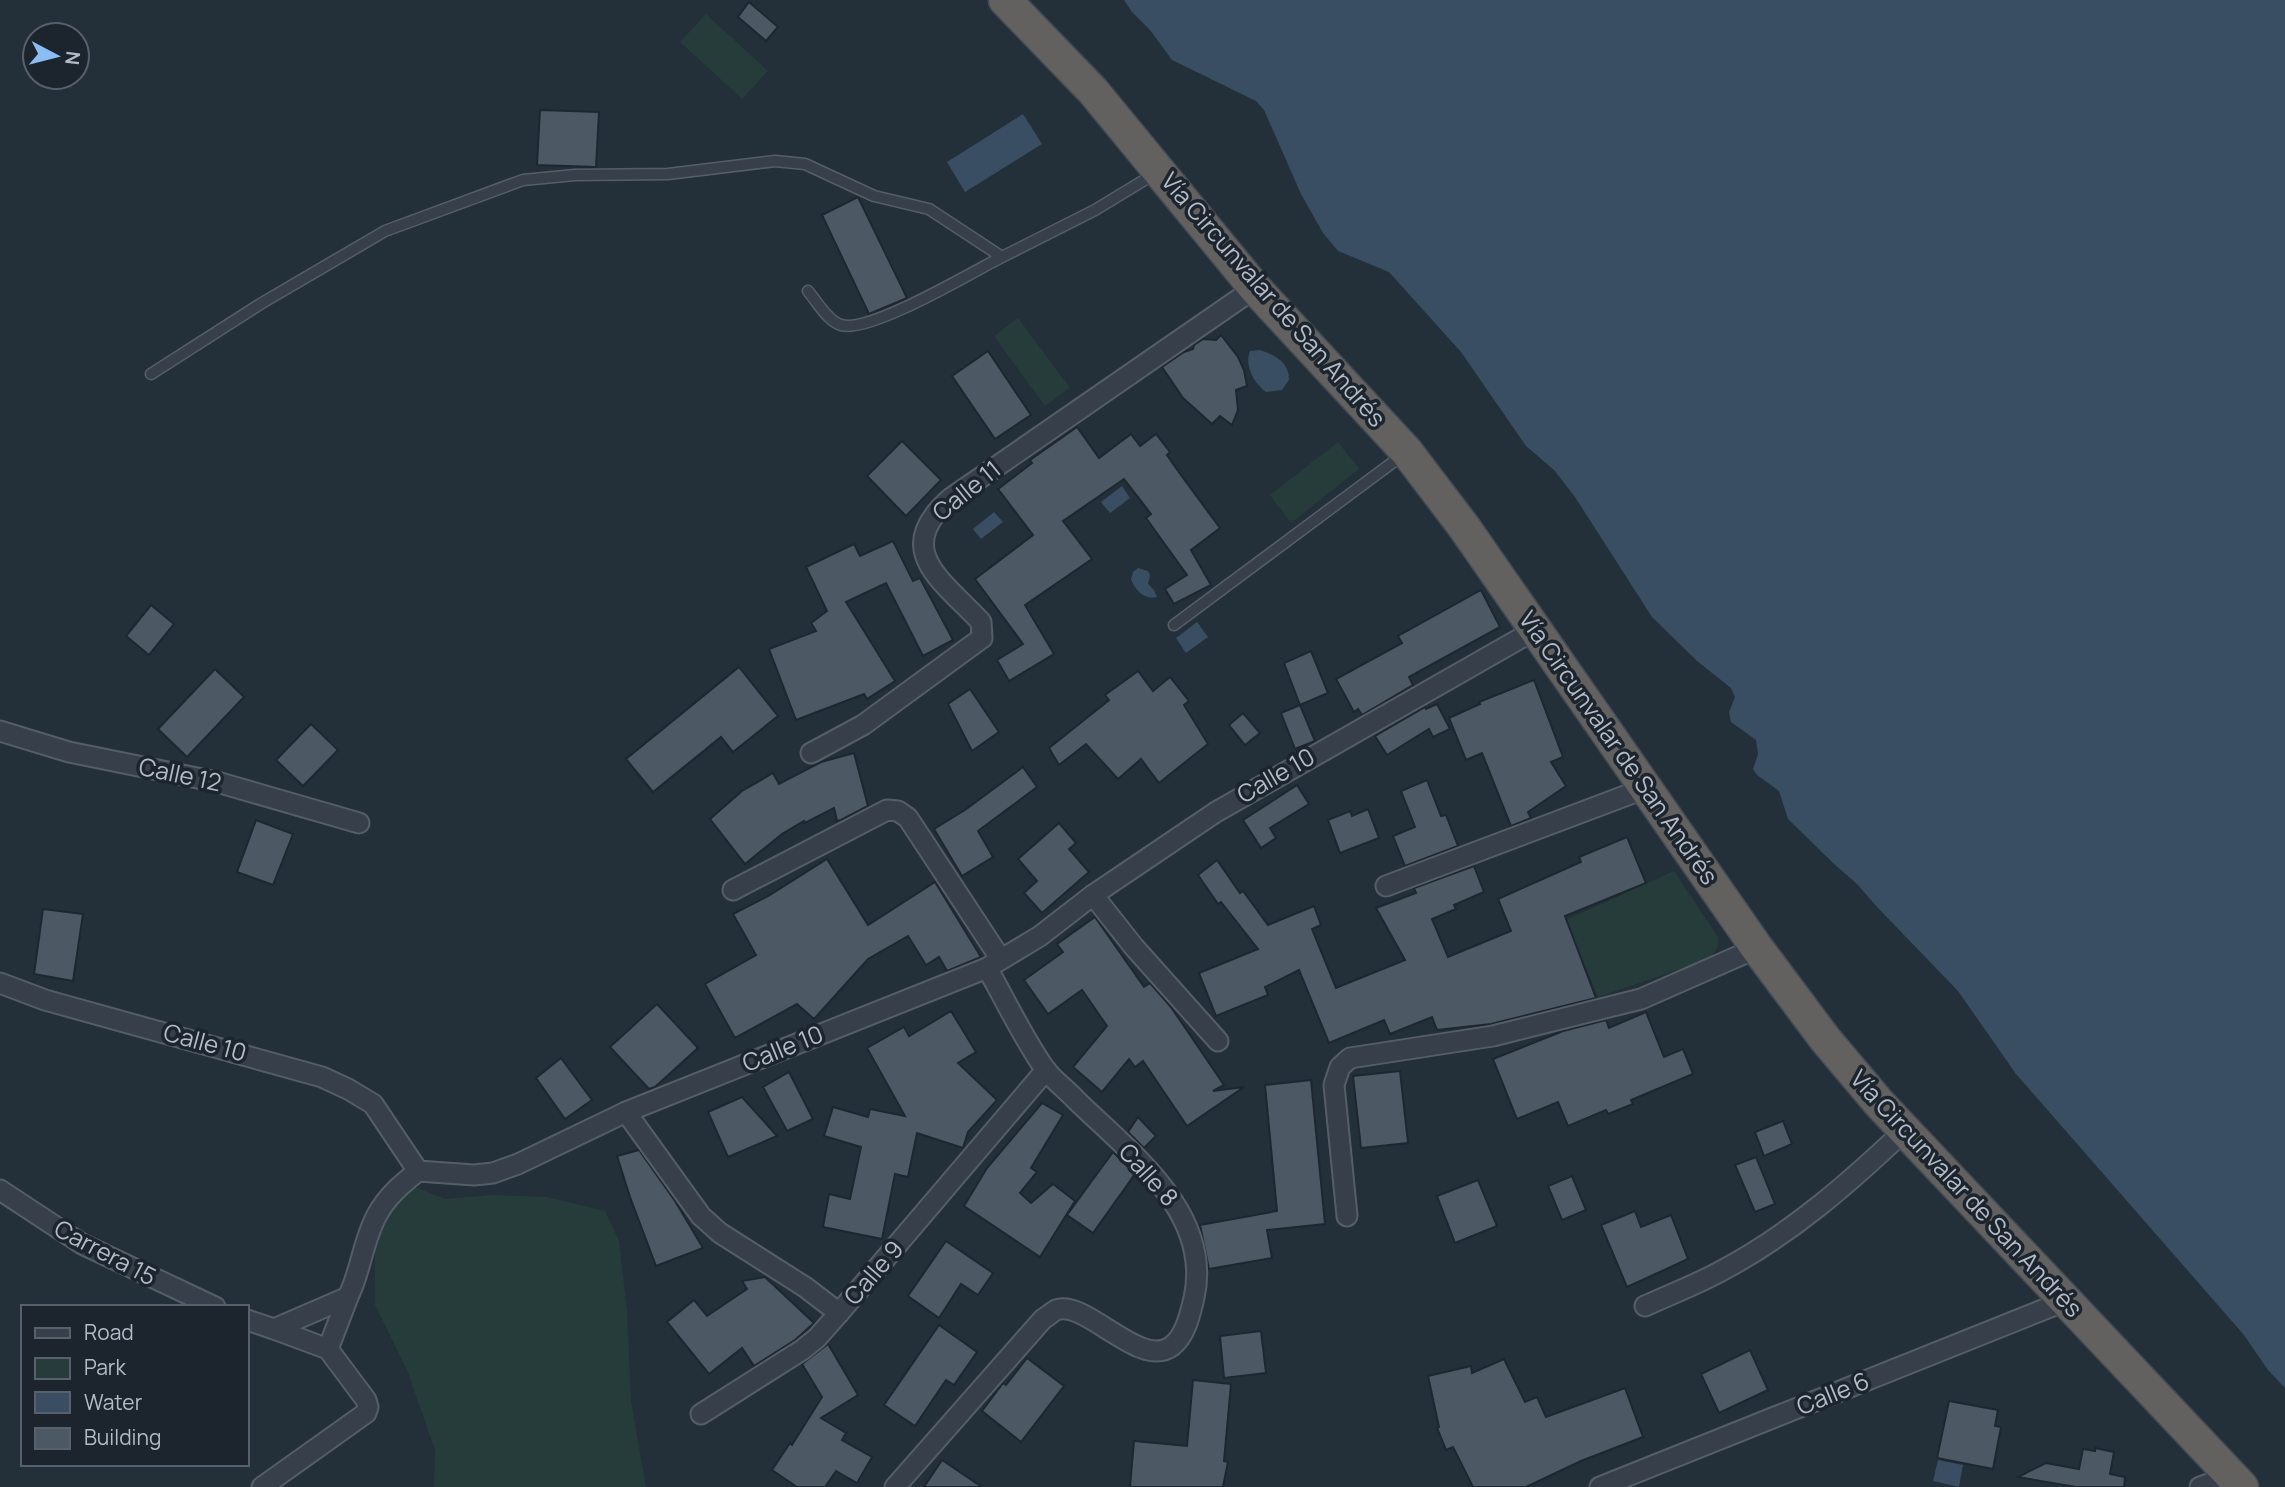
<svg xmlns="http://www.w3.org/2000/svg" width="2285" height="1487" font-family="Manrope,sans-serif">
<rect width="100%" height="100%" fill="#232f39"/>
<g fill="#263c3b">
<path d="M 706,14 L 768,71 L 742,99 L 680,42 Z"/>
<path d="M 1018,318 L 1070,388 L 1045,406 L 994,336 Z"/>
<path d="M 1338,442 L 1359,469 L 1291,523 L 1270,495 Z"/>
<path d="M 1674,871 L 1718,937 C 1719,948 1715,953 1707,960 L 1598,997 L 1566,920 Z"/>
<path d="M 408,1184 L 445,1199 L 491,1195 L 547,1197 L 605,1211 L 619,1241 L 627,1311 L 631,1401 L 646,1487 L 434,1487 L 435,1450 L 407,1370 L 375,1305 L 375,1249 L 386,1211 Z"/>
</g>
<g fill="#394e62">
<path d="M 1124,0 L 2285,0 L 2285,1388 L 2268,1370 L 2244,1335 L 2016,1074 L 1958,991 L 1877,907 L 1857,884 L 1833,863 L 1788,819 L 1779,791 L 1757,775 L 1753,769 L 1758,754 L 1756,740 L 1731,722 L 1729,712 L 1735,697 L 1731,688 L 1697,661 L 1652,617 L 1575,497 L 1554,470 L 1526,446 L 1461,352 L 1389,272 L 1338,251 L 1323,233 L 1301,194 L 1264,110 L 1256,101 L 1172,60 L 1150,30 L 1132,12 Z"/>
<path d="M 1023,114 L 1042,144 L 965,192 L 947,162 Z"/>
<path d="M 1260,350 C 1275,355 1289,362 1289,380 L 1282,390 L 1266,392 C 1254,383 1244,366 1250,351 Z"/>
<path d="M 1122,486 L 1130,498 L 1110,513 L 1101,502 Z"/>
<path d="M 994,512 L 1003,522 L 981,539 L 973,529 Z"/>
<path d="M 1138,568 L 1148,571 L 1150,575 L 1148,584 L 1154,590 L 1157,597 C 1144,600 1135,590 1131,579 L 1133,572 Z"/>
<path d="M 1197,622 L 1208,637 L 1186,653 L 1176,638 Z"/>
<path d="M 1938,1460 L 1963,1465 L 1959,1487 L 1933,1481 Z"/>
</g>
<g fill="#4c5965" stroke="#1e2730" stroke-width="2">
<path d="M 749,2 L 778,27 L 766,41 L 738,17 Z"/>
<path d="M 540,110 L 599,112 L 596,167 L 537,165 Z"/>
<path d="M 858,197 L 907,298 L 869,314 L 822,215 Z"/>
<path d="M 1221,335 L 1238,357 L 1244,370 L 1247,386 L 1236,390 L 1238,410 L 1232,425 L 1220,416 L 1212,424 L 1183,398 L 1162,367 L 1184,352 L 1193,349 L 1194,345 L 1203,339 L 1216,340 Z"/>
<path d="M 988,351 L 1031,415 L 995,439 L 952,376 Z"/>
<path d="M 1077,427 L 1099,458 L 1131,434 L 1140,446 L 1156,434 L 1170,452 L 1167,455 L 1178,471 L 1220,528 L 1191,550 L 1211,585 L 1174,604 L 1165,589 L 1187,575 L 1146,518 L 1151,514 L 1124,479 L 1063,521 L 1092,559 L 1025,605 L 1054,654 L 1009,681 L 997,660 L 1023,644 L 975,579 L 1033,535 L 998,489 L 1032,463 L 1030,460 Z"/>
<path d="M 902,441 L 941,480 L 906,516 L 867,476 Z"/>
<path d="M 893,541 L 913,581 L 920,578 L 953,640 L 923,656 L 886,583 L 846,602 L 895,681 L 867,699 L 864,694 L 796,720 L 769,649 L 816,631 L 811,623 L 827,611 L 806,567 L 854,544 L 860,556 Z"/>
<path d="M 1481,590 L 1500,627 L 1409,677 L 1413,685 L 1362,715 L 1358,709 L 1354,712 L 1336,679 L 1402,643 L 1398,636 Z"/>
<path d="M 151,605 L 174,624 L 149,655 L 126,636 Z"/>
<path d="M 1311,651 L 1328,693 L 1300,705 L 1284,663 Z"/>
<path d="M 739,667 L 778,716 L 733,752 L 721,737 L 653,792 L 626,759 Z"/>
<path d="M 215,669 L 244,697 L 187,757 L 158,729 Z"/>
<path d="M 1138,671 L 1153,691 L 1170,677 L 1189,701 L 1184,705 L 1208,744 L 1159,783 L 1141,759 L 1118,779 L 1086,744 L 1059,765 L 1049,748 L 1109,700 L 1105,695 Z"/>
<path d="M 1534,680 L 1563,757 L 1551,762 L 1566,786 L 1528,812 L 1531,818 L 1511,826 L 1482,753 L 1466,760 L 1449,718 L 1480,704 L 1479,702 Z"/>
<path d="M 970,689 L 999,732 L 972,751 L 948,704 Z"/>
<path d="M 1437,704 L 1450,729 L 1433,737 L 1429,729 L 1387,755 L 1375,736 L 1425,707 L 1426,709 Z"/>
<path d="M 1300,705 L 1315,741 L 1295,749 L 1281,713 Z"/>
<path d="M 1243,713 L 1260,733 L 1245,745 L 1229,725 Z"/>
<path d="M 311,724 L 338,750 L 303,786 L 276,760 Z"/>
<path d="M 854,753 L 868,806 L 841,820 L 837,821 L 834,808 L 805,823 L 804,821 L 782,834 L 745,864 L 710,819 L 742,791 L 773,773 L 779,784 L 821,762 Z"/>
<path d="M 1023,767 L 1037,787 L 978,831 L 993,857 L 962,876 L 934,829 L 965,810 Z"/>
<path d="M 1427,780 L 1441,816 L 1446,815 L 1458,846 L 1405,866 L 1393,836 L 1415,827 L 1401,791 Z"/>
<path d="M 1297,785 L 1309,804 L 1270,828 L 1276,838 L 1261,848 L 1243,820 Z"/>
<path d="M 1368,809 L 1379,838 L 1340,853 L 1328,820 L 1350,811 L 1352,816 Z"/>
<path d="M 256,820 L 293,834 L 273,885 L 237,872 Z"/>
<path d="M 1059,823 L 1076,843 L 1069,849 L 1089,872 L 1042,913 L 1024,893 L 1037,881 L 1018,859 Z"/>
<path d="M 1627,837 L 1646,883 L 1565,916 L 1596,998 L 1491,1024 L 1437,1030 L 1432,1017 L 1390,1034 L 1384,1020 L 1329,1043 L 1299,970 L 1265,987 L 1268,995 L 1216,1016 L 1199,973 L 1258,949 L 1221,902 L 1218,904 L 1198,875 L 1217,860 L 1240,893 L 1243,891 L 1268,925 L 1314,906 L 1321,925 L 1312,929 L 1336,988 L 1405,960 L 1376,908 L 1416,893 L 1414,888 L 1474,866 L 1484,892 L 1454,905 L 1456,909 L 1432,919 L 1448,957 L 1511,931 L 1498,899 L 1581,862 L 1579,857 Z"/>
<path d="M 827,859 L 868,925 L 935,882 L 981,957 L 947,971 L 939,957 L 926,965 L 908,936 L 868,959 L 814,1019 L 797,1004 L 735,1038 L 705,984 L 756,955 L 733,914 L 770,895 Z"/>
<path d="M 43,909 L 83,914 L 73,981 L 34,974 Z"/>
<path d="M 1095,917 L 1144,987 L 1150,983 L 1171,1007 L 1224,1085 L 1213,1091 L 1244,1087 L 1187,1126 L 1143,1061 L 1135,1067 L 1129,1059 L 1102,1092 L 1073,1067 L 1107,1026 L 1082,990 L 1048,1014 L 1024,980 L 1063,952 L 1057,944 Z"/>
<path d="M 657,1004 L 698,1048 L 655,1087 L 649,1089 L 610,1047 Z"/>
<path d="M 951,1011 L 976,1052 L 958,1063 L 997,1100 L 968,1132 L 963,1148 L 917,1133 L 908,1177 L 895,1174 L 882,1239 L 823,1227 L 829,1194 L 850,1199 L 861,1147 L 824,1136 L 833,1107 L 868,1117 L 870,1109 L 905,1116 L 867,1048 L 904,1027 L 909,1036 Z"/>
<path d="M 1646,1012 L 1664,1057 L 1683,1049 L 1693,1074 L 1631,1100 L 1633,1104 L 1608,1114 L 1606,1110 L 1568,1126 L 1558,1102 L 1517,1119 L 1493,1059 L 1563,1031 L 1606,1020 L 1609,1028 Z"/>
<path d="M 561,1058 L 592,1100 L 565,1119 L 536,1078 Z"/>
<path d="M 1400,1071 L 1408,1143 L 1361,1148 L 1353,1076 Z"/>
<path d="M 789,1072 L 813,1119 L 787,1131 L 763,1087 Z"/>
<path d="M 1311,1080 L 1325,1224 L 1267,1230 L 1272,1258 L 1209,1269 L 1200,1225 L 1277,1211 L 1265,1085 Z"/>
<path d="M 742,1097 L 777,1136 L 728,1157 L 708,1112 Z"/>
<path d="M 1042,1103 L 1063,1115 L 1031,1168 L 1037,1172 L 1020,1193 L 1031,1203 L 1053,1184 L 1075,1201 L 1040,1257 L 964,1206 L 987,1168 Z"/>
<path d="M 1138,1117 L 1156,1136 L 1144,1148 L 1128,1132 Z"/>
<path d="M 1783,1121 L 1792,1144 L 1764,1156 L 1755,1132 Z"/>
<path d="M 639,1150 L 675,1201 L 703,1248 L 656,1266 L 630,1197 L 617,1156 Z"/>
<path d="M 1113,1152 L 1135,1174 L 1093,1233 L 1067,1215 Z"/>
<path d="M 1756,1157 L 1775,1204 L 1755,1212 L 1735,1165 Z"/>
<path d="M 1572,1176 L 1586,1210 L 1562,1220 L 1548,1186 Z"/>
<path d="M 1478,1180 L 1497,1226 L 1455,1243 L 1437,1196 Z"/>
<path d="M 1635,1211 L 1641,1227 L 1671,1215 L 1688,1259 L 1627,1287 L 1601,1225 Z"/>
<path d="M 946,1241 L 993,1273 L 978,1295 L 961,1284 L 939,1318 L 908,1296 Z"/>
<path d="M 765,1277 L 814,1323 L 795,1340 L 754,1366 L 742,1348 L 709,1374 L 667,1322 L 694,1300 L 707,1316 L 747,1289 L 742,1281 Z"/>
<path d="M 939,1325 L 977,1352 L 954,1385 L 946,1380 L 915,1426 L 884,1405 Z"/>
<path d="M 1261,1331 L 1266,1373 L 1224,1378 L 1220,1336 Z"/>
<path d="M 828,1344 L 858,1395 L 821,1418 L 846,1433 L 842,1440 L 872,1457 L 857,1483 L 836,1471 L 825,1487 L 797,1487 L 772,1470 L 790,1443 L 792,1445 L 822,1397 L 802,1364 Z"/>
<path d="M 1750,1350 L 1768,1390 L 1719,1413 L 1701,1374 Z"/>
<path d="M 1027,1358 L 1064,1386 L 1021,1442 L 982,1411 L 1003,1383 L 1006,1385 Z"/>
<path d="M 1504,1359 L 1525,1402 L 1537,1397 L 1546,1417 L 1625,1388 L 1643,1437 L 1581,1461 L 1526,1487 L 1473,1487 L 1453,1447 L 1446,1450 L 1437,1428 L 1439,1427 L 1428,1376 L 1471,1366 L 1472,1373 Z"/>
<path d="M 1193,1380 L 1231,1384 L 1224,1461 L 1228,1462 L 1223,1487 L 1130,1487 L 1134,1441 L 1187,1446 Z"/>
<path d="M 1949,1401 L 1998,1410 L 1995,1426 L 2001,1427 L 1993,1469 L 1937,1458 Z"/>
<path d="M 2095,1448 L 2114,1452 L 2110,1474 L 2125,1477 L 2124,1487 L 2076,1487 L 2018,1477 L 2046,1463 L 2079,1469 L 2083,1449 L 2095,1451 Z"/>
<path d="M 942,1460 L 982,1487 L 924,1487 Z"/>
</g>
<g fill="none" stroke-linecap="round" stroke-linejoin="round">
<g stroke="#555e67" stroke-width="13">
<g id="service">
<path d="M 808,291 C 817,302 828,321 841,325 C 869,334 972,272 1002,257"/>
<path d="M 151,374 L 262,303 L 385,231 L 523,180 L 575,175 L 668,174 L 775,161 L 805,164 L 874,196 L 929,209 L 1002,257 L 1095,210 L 1156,173"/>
<path d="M 1174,625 L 1404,454"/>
</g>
</g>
<g stroke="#555e67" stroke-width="23">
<g id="minor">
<path d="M 0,731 L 69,752 L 217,782 L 359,823"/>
<path d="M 811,753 L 863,725 L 982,638 L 981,622 C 942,580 891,550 951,498 L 1255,288"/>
<path d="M 1386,886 L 1646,788"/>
<path d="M 733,890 L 887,810 L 898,811 L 908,818 L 1000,958"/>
<path d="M 1093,895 L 1134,947 L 1218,1041"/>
<path d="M 0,983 L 45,1000 L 322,1077 L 348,1089 L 373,1104 L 418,1171 L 474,1175 L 493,1173 L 518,1164 L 626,1112 L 987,968 L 1040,936 L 1093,895 L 1216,812 L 1535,630"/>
<path d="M 626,1112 L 701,1216 L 720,1233 L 805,1287 L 839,1313 L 1046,1070"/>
<path d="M 0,1190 L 82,1244 L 215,1307"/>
<path d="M 1347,1216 L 1334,1085 L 1340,1067 L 1350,1058 L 1493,1036 L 1641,999 L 1757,948"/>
<path d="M 1645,1306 C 1671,1294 1698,1284 1723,1270 C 1792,1233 1848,1184 1905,1130"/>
<path d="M 247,1320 L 274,1329 L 348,1297 C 361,1271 363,1240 377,1215 C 387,1196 402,1184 418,1171"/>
<path d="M 328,1349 L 348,1297"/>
<path d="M 701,1414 L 802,1350 L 817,1338 L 839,1313"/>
<path d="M 262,1487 L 366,1413 L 368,1407 L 366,1400 L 328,1349 L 274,1329"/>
<path d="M 895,1487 L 1043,1319 C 1047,1317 1052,1312 1056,1310 C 1086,1299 1140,1370 1172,1346 C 1186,1335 1190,1314 1194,1298 C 1213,1212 1129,1152 1075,1099 C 1066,1089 1053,1080 1045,1069 C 1023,1038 1006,1001 987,968"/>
<path d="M 1600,1487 L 2065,1301"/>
<path d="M 2200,1487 L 2232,1476"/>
</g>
</g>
<g stroke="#424b54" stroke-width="35">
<path id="trunk" d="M 1005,0 L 1093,91 L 1255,288 L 1407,452 L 1464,527 L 1757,948 L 1825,1039 L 1879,1103 L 2242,1487"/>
</g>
<use href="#service" stroke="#37404a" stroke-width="10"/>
<use href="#minor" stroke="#37404a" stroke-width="19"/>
<use href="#trunk" stroke="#62615f" stroke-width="32"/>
</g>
<g text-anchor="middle" stroke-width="7" stroke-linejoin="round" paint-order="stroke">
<g font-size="24" fill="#b2bbc6" stroke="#1c252e">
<text transform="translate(1273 300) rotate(49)" y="8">Vía Circunvalar de San Andrés</text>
<text transform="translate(967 491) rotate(-39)" y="8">Calle 11</text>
<text transform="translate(1618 748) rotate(55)" y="8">Vía Circunvalar de San Andrés</text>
<text transform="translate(180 775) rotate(12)" y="8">Calle 12</text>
<text transform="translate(1276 776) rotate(-30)" y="8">Calle 10</text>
<text transform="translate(205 1043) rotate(15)" y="8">Calle 10</text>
<text transform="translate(783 1049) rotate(-22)" y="8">Calle 10</text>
<text transform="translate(1148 1175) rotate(48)" y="8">Calle 8</text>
<text transform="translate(1966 1194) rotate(47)" y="8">Vía Circunvalar de San Andrés</text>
<text transform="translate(105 1253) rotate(28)" y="8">Carrera 15</text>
<text transform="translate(874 1273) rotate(-49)" y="8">Calle 9</text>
<text transform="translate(1833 1394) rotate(-22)" y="8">Calle 6</text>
</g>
</g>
<rect x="21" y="1305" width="228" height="161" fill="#1c252e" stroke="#58616b" stroke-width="2"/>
<rect x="35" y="1328" width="35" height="10" fill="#37404a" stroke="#58616b" stroke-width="2"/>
<text x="84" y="1340" font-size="21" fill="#b2bbc6">Road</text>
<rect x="35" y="1358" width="35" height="21" fill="#263c3b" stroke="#58616b" stroke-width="2"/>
<text x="84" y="1375" font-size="21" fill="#b2bbc6">Park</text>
<rect x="35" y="1392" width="35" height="21" fill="#394e62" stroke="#58616b" stroke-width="2"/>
<text x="84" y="1410" font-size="21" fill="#b2bbc6">Water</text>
<rect x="35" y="1428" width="35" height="21" fill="#4c5965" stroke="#58616b" stroke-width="2"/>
<text x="84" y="1445" font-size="21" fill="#b2bbc6">Building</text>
<g transform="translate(56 56) rotate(97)"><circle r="33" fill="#1c252e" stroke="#58616b" stroke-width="2"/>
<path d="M0-5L12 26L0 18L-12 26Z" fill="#8bbdf2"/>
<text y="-10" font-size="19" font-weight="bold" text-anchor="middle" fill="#b2bbc6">N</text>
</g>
</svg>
